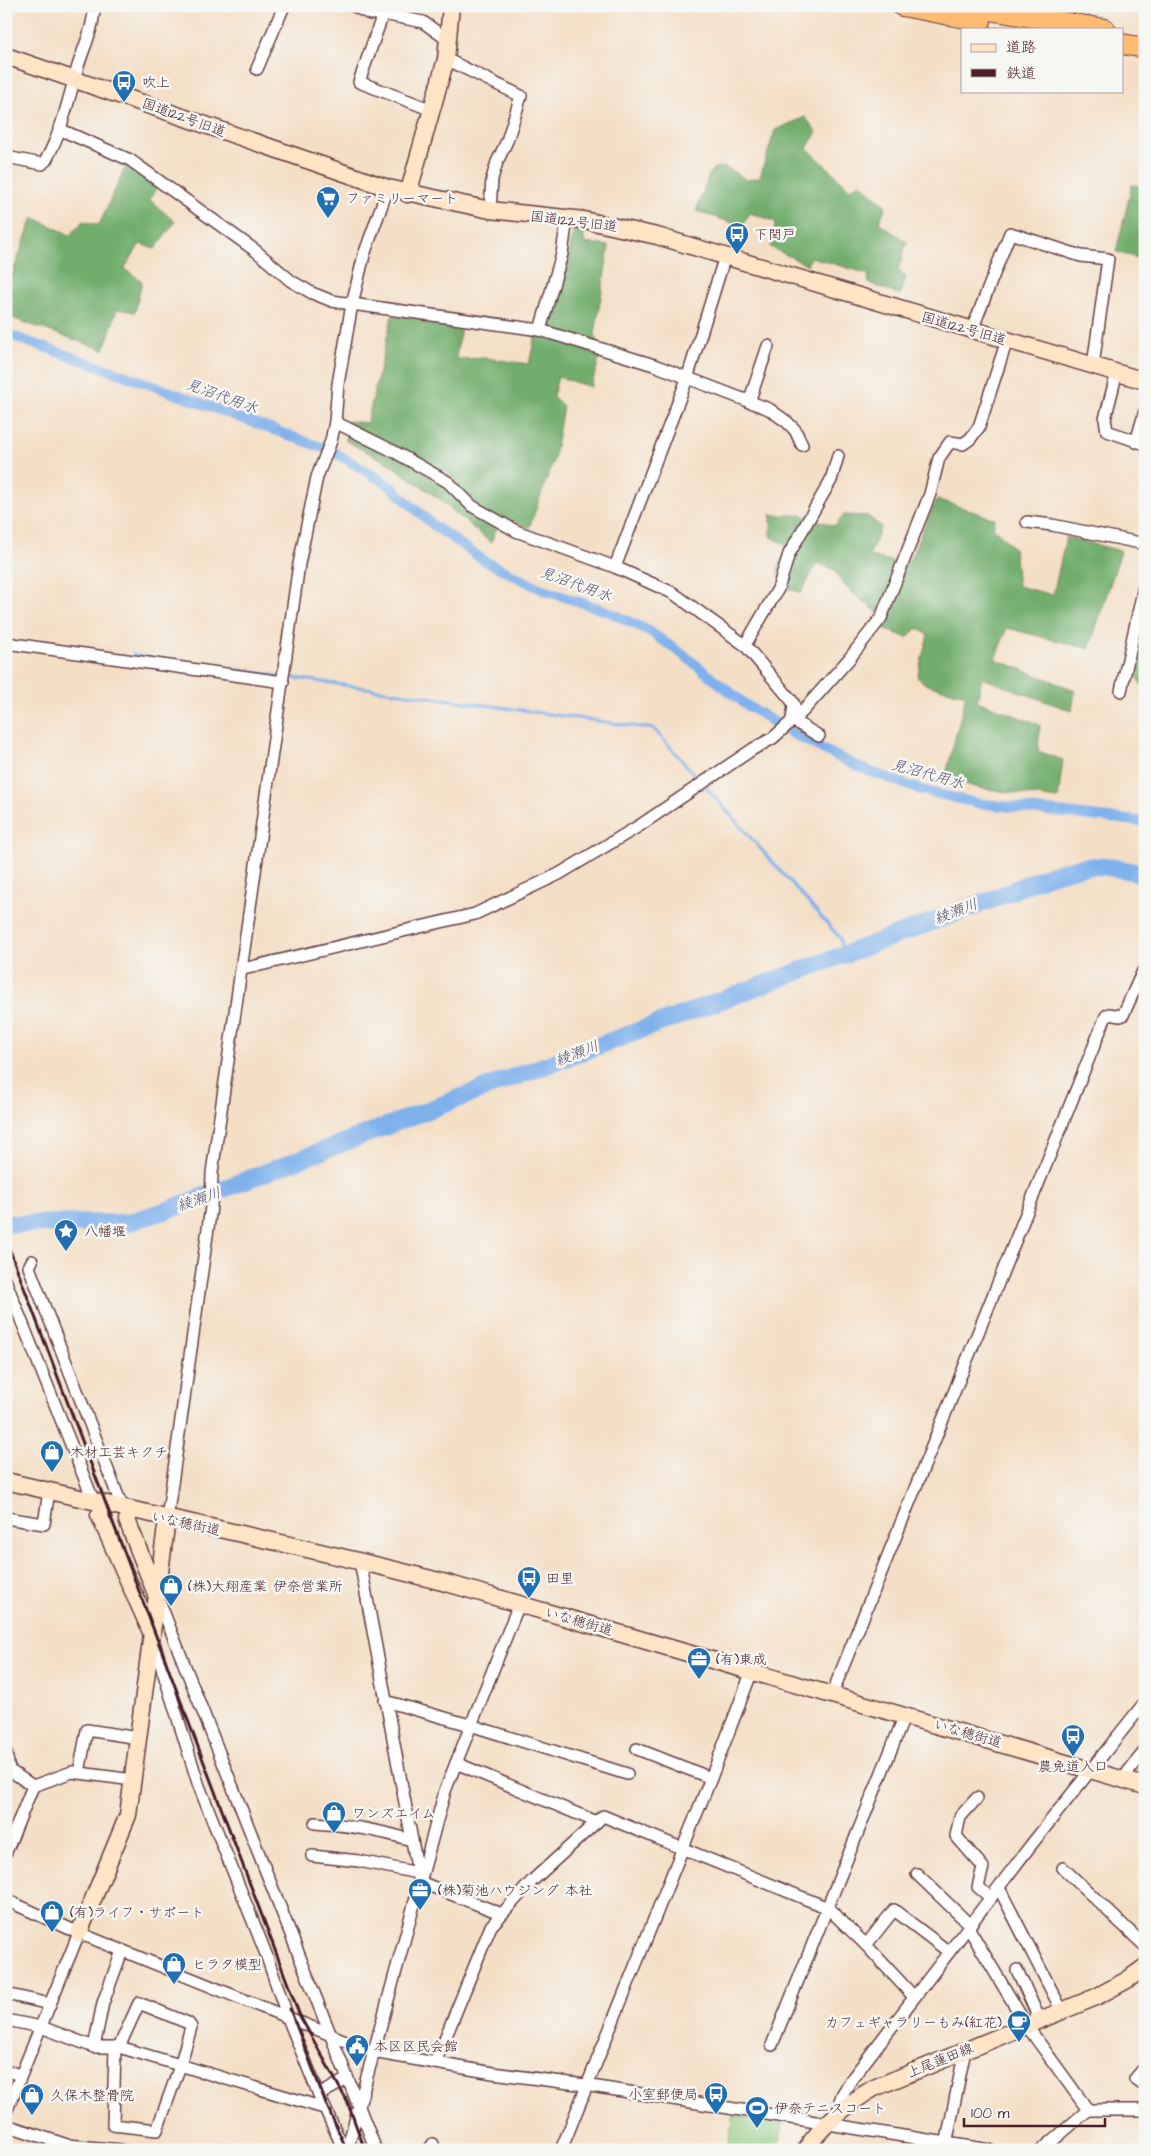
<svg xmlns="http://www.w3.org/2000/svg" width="1151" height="2156" font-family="'Architects Daughter','Klee One',sans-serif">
<rect width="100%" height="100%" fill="#f6f6f2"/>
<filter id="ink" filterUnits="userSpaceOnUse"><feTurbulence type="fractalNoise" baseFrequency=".02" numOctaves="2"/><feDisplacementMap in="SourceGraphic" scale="10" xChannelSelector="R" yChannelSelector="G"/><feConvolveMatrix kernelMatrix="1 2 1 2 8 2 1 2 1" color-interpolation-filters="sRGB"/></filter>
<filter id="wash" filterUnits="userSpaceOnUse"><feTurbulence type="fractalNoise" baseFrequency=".0096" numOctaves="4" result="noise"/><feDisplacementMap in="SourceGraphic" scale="20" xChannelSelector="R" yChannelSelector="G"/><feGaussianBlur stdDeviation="1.12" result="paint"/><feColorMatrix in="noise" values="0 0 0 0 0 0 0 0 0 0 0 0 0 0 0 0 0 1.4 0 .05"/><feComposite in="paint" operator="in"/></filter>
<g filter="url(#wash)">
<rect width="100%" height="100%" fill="#f4dfc6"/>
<path fill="#8dc97e" stroke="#6c7454" d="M 734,2115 L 783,2124 L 778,2150 L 727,2150 Z"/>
<g fill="#72ad6d" stroke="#5e664c">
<path d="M 805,117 L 817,132 L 807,148 L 850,189 L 860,183 L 886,206 L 879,223 L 907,242 L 898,270 L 906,277 L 900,295 L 869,283 L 868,274 L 811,257 L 807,265 L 770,247 L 776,222 L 750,213 L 742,226 L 696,211 L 709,175 L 714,168 L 725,167 L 747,180 L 760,177 L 775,130 Z"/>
<path d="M 127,163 L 156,188 L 150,200 L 175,222 L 155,249 L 140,244 L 124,269 L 142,281 L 135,312 L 117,309 L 104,350 L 6,316 L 6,291 L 33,217 L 70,235 L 83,221 L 99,225 Z"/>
<path d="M 1132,185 L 1145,186 L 1145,260 L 1116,252 Z"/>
<path d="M 574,227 L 584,228 L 584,243 L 609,246 L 595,334 L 600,357 L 591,387 L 558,377 L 553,396 L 563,406 L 554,459 L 529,528 L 501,516 L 491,543 L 438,498 L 388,463 L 346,441 L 348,421 L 367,423 L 392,316 L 426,318 L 461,326 L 456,359 L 485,358 L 529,364 L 535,336 L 546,338 L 568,261 Z"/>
<path d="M 937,499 L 995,519 L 993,527 L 1014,548 L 1018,586 L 1053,595 L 1066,537 L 1121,551 L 1089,649 L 1007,628 L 995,659 L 1075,690 L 1072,711 L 982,678 L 977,701 L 1040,725 L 1038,751 L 1063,760 L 1058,799 L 979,788 L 945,778 L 966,695 L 927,685 L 917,677 L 928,635 L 917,628 L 907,638 L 883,628 L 887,621 C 871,604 843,593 835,570 L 817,563 L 801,593 L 783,587 L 778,570 L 787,545 L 771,537 L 771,515 L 801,515 L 835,526 L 844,515 L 868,516 L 881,527 L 869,556 L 907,565 Z"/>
<path d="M 1141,644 L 1145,645 L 1145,685 L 1140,684 L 1132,662 Z"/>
</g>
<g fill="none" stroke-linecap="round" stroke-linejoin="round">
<path stroke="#7fb1ec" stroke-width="3" d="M 133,655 L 654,729 L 840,938 L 844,954"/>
<path stroke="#7fb1ec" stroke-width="10" d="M 6,334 L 132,378 L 334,452 L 389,485 L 433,525 L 485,561 L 543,590 L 607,611 L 649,631 L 685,656 L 745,704 L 793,734 L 858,767 L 921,790 L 976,803 L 1145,822"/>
<path stroke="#7fb1ec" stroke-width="18" d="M 6,1224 L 127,1223 L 171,1209 L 509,1079 L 991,900 C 1020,888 1051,871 1083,867 C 1104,864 1125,870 1145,874"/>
</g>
</g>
<g filter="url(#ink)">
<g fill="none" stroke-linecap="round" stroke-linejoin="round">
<g stroke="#643c42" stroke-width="14">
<g id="street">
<path d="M 354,6 L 370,14 L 383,14 L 423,22 L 448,40"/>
<path d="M 383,14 L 359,82 L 432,110"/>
<path d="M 446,59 L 521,96 L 507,141 L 497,162 L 492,179 L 490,210"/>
<path d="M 257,69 L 284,6"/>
<path d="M 59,129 L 130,160 L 256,251 L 291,281 L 312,293 L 332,301 L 352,304 L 540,330 L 654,365 L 769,409 L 787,422 L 795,430 L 802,445"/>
<path d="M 6,157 L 42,164 L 46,160 C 61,133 68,102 76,73 C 82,50 94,30 94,6"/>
<path d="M 540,330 L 562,254 L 567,218"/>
<path d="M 972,330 L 1010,233 L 1081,256 L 1108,259 L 1093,365"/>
<path d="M 1117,372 L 1105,419 L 1107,431 L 1145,444"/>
<path d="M 749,402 L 768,346"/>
<path d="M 335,422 L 393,451 L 448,482 L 472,506 L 516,531 L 615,567 L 673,593 L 745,645 L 792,701 L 794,705 L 792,720"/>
<path d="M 1136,442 L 1145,411"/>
<path d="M 1027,522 L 1052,525 L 1145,544"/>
<path d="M 615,567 L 687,379 L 725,256"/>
<path d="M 6,643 L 283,682"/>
<path d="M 745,645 L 778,589 L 789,554 L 831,480 L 838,456"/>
<path d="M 1121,691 L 1145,582"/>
<path d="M 792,720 L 819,736"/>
<path d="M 243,969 L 475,914 L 559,874 L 639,826 L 753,749 L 773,738 L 802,712 L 849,659 L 881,618 L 930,494 L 939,458 L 950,442 L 963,444 L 970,439 L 979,427 L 1007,340"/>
<path d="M 32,1261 L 29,1267 L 123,1509"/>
<path d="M 6,1282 L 94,1502"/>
<path d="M 6,1518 L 44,1524 L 49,1491"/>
<path d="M 167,1519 L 211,1207 L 212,1173 L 299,564 L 317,477 L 331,441 L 335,422 L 338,384 L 352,304 L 364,255 L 388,188"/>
<path d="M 360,1561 L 419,1878"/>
<path d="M 158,1598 L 376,2150"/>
<path d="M 153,1639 L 199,1786 L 266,1954 L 288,2018 L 319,2095 L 344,2150"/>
<path d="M 832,1694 L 1106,1016 L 1109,1014 L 1120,1016 L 1123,1015 L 1143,971 L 1145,972"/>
<path d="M 385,1701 L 470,1725 L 627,1774"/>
<path d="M 637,1749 L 711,1778"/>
<path d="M 6,1752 L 9,1770 L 33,1786 L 6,1852"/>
<path d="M 456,1763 L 597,1822"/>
<path d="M 79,1773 L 87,1730 L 138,1738"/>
<path d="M 1125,1780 L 1128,1772 L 1145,1751"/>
<path d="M 33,1786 L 72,1772 L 133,1780"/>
<path d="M 977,1798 L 960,1817 L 956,1836 L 983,1867 L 978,1887 L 991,1898"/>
<path d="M 315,1823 C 350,1825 378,1830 412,1840"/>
<path d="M 312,1856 L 359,1861 L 418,1873"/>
<path d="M 1063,1868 L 1145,1946"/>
<path d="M 917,1874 L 970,1925"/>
<path d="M 420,1882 L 502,1914"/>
<path d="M 999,1888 L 1062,2011"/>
<path d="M 6,1900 L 79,1933 L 373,2052 L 493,2073 L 585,2085 L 990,2150"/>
<path d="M 968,1927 L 1027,2026 L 1088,2110 L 1042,2150"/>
<path d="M 866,1945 L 894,1910 L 949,1952"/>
<path d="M 1017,1970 L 1040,2020"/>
<path d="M 6,1994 L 50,2004"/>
<path d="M 6,2020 L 41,2027 L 94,2047 L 119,2047 L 324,2108"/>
<path d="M 772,2045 L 905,1715"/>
<path d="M 94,2047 L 103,2003 L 122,1951"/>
<path d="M 115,2047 L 113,2125 L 157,2130 L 180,2066 L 191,2027 L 188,2023 L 139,2003 L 119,2047"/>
<path d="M 435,2063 L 491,1926 L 532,1881 L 603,1816 L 828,1908 L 866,1945 L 914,1997"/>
<path d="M 1145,2067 L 1135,2079 L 1145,2086"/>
<path d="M 6,2071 L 21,2075"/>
<path d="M 319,2095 L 347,2079"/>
<path d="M 844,2108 L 840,2101 L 842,2095 L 851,2080 L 1031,1845 L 1145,1702"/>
<path d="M 1088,2110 L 1145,2110"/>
<path d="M 6,2112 L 79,1933"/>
<path d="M 6,2125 L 67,2145 L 121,2150"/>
<path d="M 347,2150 L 445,1791 L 519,1604"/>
<path d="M 429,2150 L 433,2144"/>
<path d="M 561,2150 L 711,1778 L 752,1671"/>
<path d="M 945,2150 L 965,2050"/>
</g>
</g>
<g stroke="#643c42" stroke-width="19">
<g id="secondary">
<path d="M 6,56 L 388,188 L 490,210 L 584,220 L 657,236 L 1145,381"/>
<path d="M 408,194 L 446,59 L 451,6"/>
<path d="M 6,1481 C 154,1516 303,1545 450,1584 L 1145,1786"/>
<path d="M 99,1515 L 152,1634"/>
<path d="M 127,1520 L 156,1594"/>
<path d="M 79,1933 L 128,1815 L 167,1519"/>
<path d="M 805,2150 C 823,2124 847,2104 874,2088 L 1096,1997 L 1127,1980 L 1145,1967"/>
</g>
</g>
<g stroke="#643c42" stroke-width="22">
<g id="highway">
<path d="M 902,6 L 981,21"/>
<path d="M 965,6 L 1105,29"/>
<path d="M 1122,44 L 1145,48"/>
</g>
</g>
<use href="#street" stroke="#fff" stroke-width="11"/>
<use href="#secondary" stroke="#ffe4c6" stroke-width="16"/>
<use href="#highway" stroke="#febb71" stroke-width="20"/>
<g stroke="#4a1f2b" stroke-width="3">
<path d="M 6,1240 L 300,2016 L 347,2101 L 365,2150"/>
<path d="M 290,2009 L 327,2106 L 347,2150"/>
</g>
</g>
</g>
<defs>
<g id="bus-pin" transform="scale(1.25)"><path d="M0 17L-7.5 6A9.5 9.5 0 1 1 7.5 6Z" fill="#1f6fb2" stroke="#f6f6f2"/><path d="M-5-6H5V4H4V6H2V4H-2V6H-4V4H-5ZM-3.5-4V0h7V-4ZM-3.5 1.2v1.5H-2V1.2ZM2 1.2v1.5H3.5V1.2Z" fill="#fff"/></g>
<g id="supermarket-pin" transform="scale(1.25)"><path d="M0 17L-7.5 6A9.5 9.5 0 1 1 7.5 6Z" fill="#1f6fb2" stroke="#f6f6f2"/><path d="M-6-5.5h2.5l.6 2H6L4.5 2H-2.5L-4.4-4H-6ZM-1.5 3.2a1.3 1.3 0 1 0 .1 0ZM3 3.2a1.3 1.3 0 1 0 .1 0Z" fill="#fff"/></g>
<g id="sight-pin" transform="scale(1.25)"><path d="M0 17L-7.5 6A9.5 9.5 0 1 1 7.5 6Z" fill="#1f6fb2" stroke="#f6f6f2"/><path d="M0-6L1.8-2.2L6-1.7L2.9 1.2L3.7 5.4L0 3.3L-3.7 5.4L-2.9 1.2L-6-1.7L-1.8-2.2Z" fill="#fff"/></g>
<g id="shop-pin" transform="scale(1.25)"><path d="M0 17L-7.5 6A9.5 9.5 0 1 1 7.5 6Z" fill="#1f6fb2" stroke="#f6f6f2"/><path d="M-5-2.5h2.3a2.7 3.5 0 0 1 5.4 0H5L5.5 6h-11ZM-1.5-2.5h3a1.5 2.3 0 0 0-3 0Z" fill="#fff"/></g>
<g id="office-pin" transform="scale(1.25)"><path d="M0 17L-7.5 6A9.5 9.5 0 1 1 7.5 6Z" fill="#1f6fb2" stroke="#f6f6f2"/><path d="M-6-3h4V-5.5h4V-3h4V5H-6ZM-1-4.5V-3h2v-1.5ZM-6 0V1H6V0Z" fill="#fff"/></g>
<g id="cafe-pin" transform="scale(1.25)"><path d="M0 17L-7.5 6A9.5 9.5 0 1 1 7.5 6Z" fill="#1f6fb2" stroke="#f6f6f2"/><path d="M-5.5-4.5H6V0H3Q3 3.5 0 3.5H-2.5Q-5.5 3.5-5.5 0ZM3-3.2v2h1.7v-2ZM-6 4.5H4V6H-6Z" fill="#fff"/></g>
<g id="civic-pin" transform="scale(1.25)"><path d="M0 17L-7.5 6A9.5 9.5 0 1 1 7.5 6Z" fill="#1f6fb2" stroke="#f6f6f2"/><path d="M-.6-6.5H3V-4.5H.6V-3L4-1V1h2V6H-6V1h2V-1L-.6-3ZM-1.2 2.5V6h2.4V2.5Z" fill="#fff"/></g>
<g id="stadium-pin" transform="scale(1.25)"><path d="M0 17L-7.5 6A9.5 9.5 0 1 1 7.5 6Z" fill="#1f6fb2" stroke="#f6f6f2"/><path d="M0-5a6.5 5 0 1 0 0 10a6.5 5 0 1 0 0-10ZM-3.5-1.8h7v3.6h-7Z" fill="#fff"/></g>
</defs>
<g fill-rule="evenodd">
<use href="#bus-pin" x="124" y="82"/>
<use href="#supermarket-pin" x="328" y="198"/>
<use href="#bus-pin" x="737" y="234"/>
<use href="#sight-pin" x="66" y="1231"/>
<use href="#shop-pin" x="52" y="1452"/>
<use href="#bus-pin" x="529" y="1578"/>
<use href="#shop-pin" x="171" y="1586"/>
<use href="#office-pin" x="699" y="1659"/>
<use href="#bus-pin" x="1073" y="1736"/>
<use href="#shop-pin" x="334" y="1813"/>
<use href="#office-pin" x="420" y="1890"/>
<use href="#shop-pin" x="52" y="1912"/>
<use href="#shop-pin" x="174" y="1964"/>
<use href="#cafe-pin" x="1019" y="2022"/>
<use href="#civic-pin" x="357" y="2046"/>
<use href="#bus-pin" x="716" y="2094"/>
<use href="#shop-pin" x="32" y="2095"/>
<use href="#stadium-pin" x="757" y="2108"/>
</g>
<g text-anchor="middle" stroke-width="5" stroke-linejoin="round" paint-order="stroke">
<g font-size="14" fill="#4a1f2b" stroke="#f6f6f2" text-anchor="start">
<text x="142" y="87">吹上</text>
<text x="346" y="203">ファミリーマート</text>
<text x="754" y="239">下閏戸</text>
<text x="84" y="1236">八幡堰</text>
<text x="70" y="1457">木材工芸キクチ</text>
<text x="546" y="1583">田里</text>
<text x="188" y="1591">(株)大翔産業 伊奈営業所</text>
<text x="716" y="1664">(有)東成</text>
<text x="1073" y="1771" text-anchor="middle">農免道入口</text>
<text x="352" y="1818">ワンズエイム</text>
<text x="438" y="1895">(株)菊池ハウジング 本社</text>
<text x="70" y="1917">(有)ライフ・サポート</text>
<text x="192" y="1969">ヒラタ模型</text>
<text x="1002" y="2027" text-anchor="end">カフェギャラリーもみ(紅花)</text>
<text x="374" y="2051">本区区民会館</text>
<text x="698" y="2099" text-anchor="end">小室郵便局</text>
<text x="50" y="2100">久保木整骨院</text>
<text x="774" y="2113">伊奈テニスコート</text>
</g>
<g font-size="14" fill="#4a1f2b" stroke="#f6f6f2">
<text transform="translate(184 117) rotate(20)" y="5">国道122号旧道</text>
<text transform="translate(574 221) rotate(7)" y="5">国道122号旧道</text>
<text transform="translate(964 328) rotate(16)" y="5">国道122号旧道</text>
<text transform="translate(186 1523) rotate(12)" y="5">いな穂街道</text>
<text transform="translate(579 1621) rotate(16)" y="5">いな穂街道</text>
<text transform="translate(968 1733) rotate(16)" y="5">いな穂街道</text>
<text transform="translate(940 2060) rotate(-22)" y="5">上尾蓮田線</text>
</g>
<g font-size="15" font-style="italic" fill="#5d526f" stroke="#f6f6f2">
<text transform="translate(222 396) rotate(20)" y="5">見沼代用水</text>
<text transform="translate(576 584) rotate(20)" y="5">見沼代用水</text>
<text transform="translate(928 774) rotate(16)" y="5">見沼代用水</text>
<text transform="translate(956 911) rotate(-21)" y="5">綾瀬川</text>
<text transform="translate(577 1053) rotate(-21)" y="5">綾瀬川</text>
<text transform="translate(199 1199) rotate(-19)" y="5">綾瀬川</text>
</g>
</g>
<rect width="1151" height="2156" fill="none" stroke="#f6f6f2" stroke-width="25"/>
<rect x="961" y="28" width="162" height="65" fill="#f6f6f2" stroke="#b1a0a2"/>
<rect x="971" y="44" width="25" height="8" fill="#ffe4c6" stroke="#b1a0a2"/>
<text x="1006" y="52" font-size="15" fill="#4a1f2b">道路</text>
<rect x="971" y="69" width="25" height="8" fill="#4a1f2b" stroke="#b1a0a2"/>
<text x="1006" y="78" font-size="15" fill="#4a1f2b">鉄道</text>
<path d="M964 2118v8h141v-8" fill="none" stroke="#4a1f2b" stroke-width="2.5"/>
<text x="971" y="2118" font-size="15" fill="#4a1f2b" stroke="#f6f6f2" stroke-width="4" paint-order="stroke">100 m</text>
</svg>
